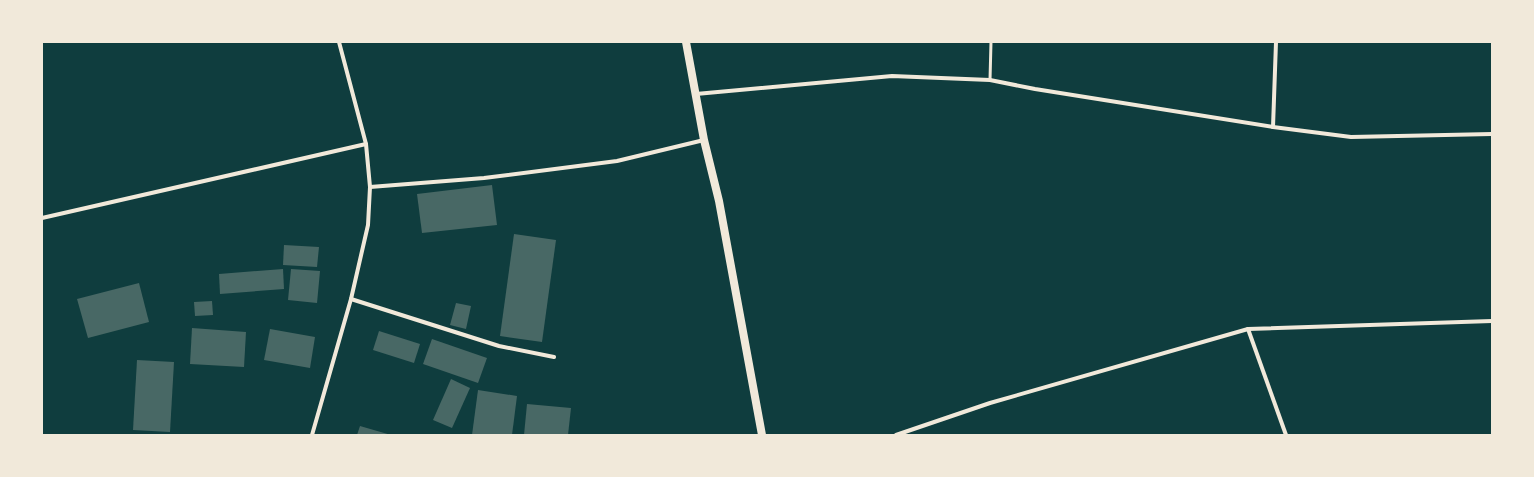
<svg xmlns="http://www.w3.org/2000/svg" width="1534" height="477" font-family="'IBM Plex Sans',sans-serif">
<rect width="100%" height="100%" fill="#0f3d3e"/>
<g fill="#486865">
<path d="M 492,185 L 497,225 L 422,233 L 417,194 Z"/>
<path d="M 514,234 L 556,240 L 542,342 L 500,336 Z"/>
<path d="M 284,245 L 319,247 L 317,267 L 283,265 Z"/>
<path d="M 283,269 L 284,289 L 220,294 L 219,274 Z"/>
<path d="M 291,269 L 320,271 L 317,303 L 288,300 Z"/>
<path d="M 139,283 L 149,322 L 88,338 L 77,299 Z"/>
<path d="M 212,301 L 213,315 L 195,316 L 194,302 Z"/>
<path d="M 456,303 L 471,306 L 466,329 L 450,325 Z"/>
<path d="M 192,328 L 246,332 L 244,367 L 190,364 Z"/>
<path d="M 270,329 L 315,337 L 310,368 L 264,360 Z"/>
<path d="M 379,331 L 420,344 L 414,363 L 373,350 Z"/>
<path d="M 432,339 L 487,358 L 478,383 L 423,364 Z"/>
<path d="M 137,360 L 174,362 L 170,432 L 133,430 Z"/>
<path d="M 451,379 L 470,388 L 452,428 L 433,420 Z"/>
<path d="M 478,390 L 517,396 L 512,435 L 472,435 Z"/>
<path d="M 527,404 L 571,408 L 568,435 L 524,435 Z"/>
<path d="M 360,426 L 391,435 L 357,435 Z"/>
</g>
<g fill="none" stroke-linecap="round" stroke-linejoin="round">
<path stroke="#f1e9da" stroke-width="3" d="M 990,80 L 991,42"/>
<g stroke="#f1e9da" stroke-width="4">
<path d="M 696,94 L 892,76 L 990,80 L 1035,89 L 1273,127 L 1351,137 L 1492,134"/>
<path d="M 1273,127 L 1276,42"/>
<path d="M 370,187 L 484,178 L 617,161 L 704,140"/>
<path d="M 42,218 L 366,144"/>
<path d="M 351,299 L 499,346 L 554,357"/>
<path d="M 1248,329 L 1286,435"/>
<path d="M 312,435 L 351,299 L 368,225 L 370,187 L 366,144 L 339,42"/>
<path d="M 896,435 L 990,403 L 1248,329 L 1492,321"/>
</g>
<path stroke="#f1e9da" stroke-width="8" d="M 686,42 L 704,140 L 719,201 L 762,435"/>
</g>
<rect width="1534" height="477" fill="none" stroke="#f1e9da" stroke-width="86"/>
</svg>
